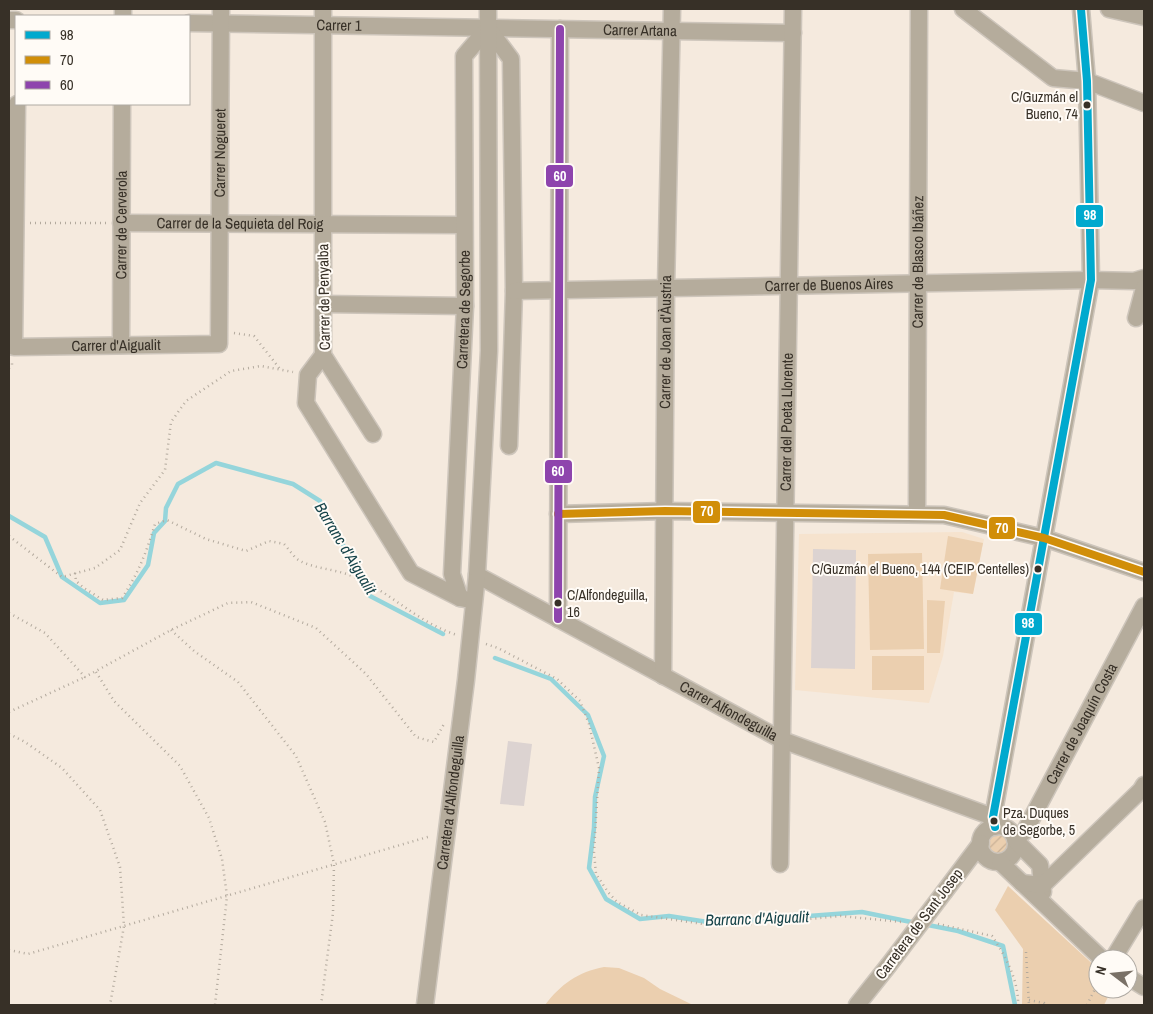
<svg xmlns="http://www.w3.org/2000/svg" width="1153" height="1014" font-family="'Archivo Narrow',sans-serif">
<defs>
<pattern id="garden-furrows" width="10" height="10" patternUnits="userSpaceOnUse" patternTransform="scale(1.25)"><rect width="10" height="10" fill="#ebcfaf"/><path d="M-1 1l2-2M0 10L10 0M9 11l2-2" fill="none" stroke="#cab297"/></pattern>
</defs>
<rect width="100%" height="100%" fill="#f5eade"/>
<path fill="#f6e3ce" d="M 962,532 L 984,539 L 973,594 L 954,592 L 943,656 L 929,703 L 795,690 L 799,534 Z"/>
<g fill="#ebcfaf">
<path d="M 948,536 L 983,543 L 973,594 L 940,589 Z"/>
<path d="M 922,553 L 924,649 L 870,650 L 868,554 Z"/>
<path d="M 927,600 L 945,601 L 940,653 L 927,653 Z"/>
<rect x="872" y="656" width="52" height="34"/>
<path d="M 1008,886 L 1098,969 L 1098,989 L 1112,989 L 1104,1005 L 1022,1005 L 1023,949 L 995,910 Z"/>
<path d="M 604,967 L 619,968 L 644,978 L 660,989 L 693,1005 L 545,1005 C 561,984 578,972 604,967 Z"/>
</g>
<circle fill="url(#garden-furrows)" cx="998" cy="845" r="10"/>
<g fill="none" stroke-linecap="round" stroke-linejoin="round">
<g stroke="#95d5db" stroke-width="4.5">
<path d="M 9,516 L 45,537 L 62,577 L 100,603 L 124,600 L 148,565 L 154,533 L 165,521 L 166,508 L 178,484 L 216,463 L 293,484 L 320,501 L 370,596 L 443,634"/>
<path d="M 495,658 L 551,679 L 588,715 L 604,756 L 595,797 L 594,828 L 589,868 L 606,899 L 640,919 L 669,916 L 714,923 L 862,912 L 916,923"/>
<path d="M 923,924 L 958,931 L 1003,946 L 1015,1005"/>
</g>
</g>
<g fill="#dcd3d1">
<path d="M 813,549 L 856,550 L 855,669 L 811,668 Z"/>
<path d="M 508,741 L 532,744 L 524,806 L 500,804 Z"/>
</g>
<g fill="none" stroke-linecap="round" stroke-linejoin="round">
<g stroke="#cdc5bb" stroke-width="19">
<g id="minor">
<path d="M 323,9 L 323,355 L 373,434"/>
<path d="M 963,9 L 1053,78 L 1087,81 L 1144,103"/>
<path d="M 1109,9 L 1144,17"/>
<path d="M 123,16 L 123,9"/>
<path d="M 9,20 L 16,20"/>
<path id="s1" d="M 189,23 L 793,33"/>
<path d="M 488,28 L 511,59 L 514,291 L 509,446"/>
<path id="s2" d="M 17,104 L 14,347 L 219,344 L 221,9"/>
<path id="s3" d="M 121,223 L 464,225"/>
<path id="s4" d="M 514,291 L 1091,280 L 1134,281 L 1144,278"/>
<path d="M 323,304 L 465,306"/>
<path d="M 1136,318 L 1144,288"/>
<path id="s5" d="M 121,345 L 122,104"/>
<path d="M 323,355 L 308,375 L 306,403 L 411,573 L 460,598 L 465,599"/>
<path d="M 558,514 L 665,511 L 944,515 L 1044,538 L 1144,572"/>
<path id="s6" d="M 917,514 L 919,9"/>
<path id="s7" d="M 477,575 L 782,740 L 993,817"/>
<path id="s8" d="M 460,598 L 452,574 L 465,306 L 464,56 L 488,28"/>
<path d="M 558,619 L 560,29"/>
<path id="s9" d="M 663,676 L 666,288 L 672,9"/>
<circle cx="998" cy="844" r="18"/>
<path d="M 995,827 L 993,817 L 1091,280 L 1087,81 L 1081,9"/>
<path id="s10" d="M 1015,839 L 1025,831 L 1144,606"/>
<path d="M 1016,841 L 1040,865 L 1043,892"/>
<path d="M 1000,862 L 1102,959"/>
<path id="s11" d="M 780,864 L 793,9"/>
<path d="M 1022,883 L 1043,885 L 1141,790 L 1144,785"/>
<path d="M 945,891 L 981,843"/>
<path d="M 1113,959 L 1144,908"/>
<path d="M 1128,977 L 1144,987"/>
<path id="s12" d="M 425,1005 L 466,680 L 477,575 L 489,351 L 488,9"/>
<path d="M 857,1005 L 888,966"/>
</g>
</g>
<g stroke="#b3aa9e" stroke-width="2.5" stroke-dasharray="1 4" stroke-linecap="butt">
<path d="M 30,223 L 107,223"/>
<path d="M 234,333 L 254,336 L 280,369"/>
<path d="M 9,368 L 12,366 L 12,363"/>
<path d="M 9,536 L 62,577 L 95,568 L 120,550 L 140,503 L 165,470 L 171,422 L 186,401 L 231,371 L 261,366 L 293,372"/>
<path d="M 75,573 L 76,581 L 84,588 L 103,600 L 122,598 C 139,572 146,553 155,524 L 167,520 L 206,539 L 246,551 L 269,541 L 284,544 C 289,549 294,558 300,561 C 316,569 335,569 352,576 C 390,591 416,622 457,635"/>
<path d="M 9,613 L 45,633 L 85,677 L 171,630 L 228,603 L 251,602 L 316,628 L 366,674 L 416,737 L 434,742 L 444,724"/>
<path d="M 171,630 L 194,651 L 238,682 L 296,756 L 325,822 L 334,864 L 333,913 L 321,1005"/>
<path d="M 486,644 L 498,648 L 557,679 L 580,701 L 589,724 L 599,768 L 594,852 L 596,874 L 608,892 L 617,902 L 641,915 L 717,926 L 766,923 L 841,916 L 902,922"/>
<path d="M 96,672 L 114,701 L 180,766 L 209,818 L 222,859 L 227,896 L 215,1005"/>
<path d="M 9,712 L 85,677"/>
<path d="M 9,734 L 25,742 L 62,768 L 100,810 L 120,867 L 124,926 L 110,1005"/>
<path d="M 938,924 L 992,936 C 1005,955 1019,981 1018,1005"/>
<path d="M 9,950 L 28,954 L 431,836"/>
<path d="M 1026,952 L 1029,1005"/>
<path d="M 1029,1000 L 1044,1003 L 1045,1005"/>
<path d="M 1087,1005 L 1098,983"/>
</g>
<use href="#minor" stroke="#b5ac9c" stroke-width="16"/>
<g stroke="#cdc5bb" stroke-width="19" stroke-linecap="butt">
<path id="minor-bridge" d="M 888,966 L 945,891"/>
</g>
<use href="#minor-bridge" stroke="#b5ac9c" stroke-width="16"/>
<g stroke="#fffbf6" stroke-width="11">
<path id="bus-1" d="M 995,827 L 993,817 L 1091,280 L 1087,81 L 1081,9"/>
</g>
<g stroke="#fffbf6" stroke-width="11">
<path id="bus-2" d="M 558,514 L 665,511 L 944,515 L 1044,538 L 1144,572"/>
</g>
<g stroke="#fffbf6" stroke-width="11">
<path id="bus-3" d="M 558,619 L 560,29"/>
</g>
<use href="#bus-1" stroke="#00a9ce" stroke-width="8"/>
<use href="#bus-2" stroke="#d18e08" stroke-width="8"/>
<use href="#bus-3" stroke="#8e44ad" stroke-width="8"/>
</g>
<g fill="#373027" stroke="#fffbf6" stroke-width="2">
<circle cx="1087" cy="105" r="4.5"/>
<circle cx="1038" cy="569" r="4.5"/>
<circle cx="558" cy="603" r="4.5"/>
<circle cx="994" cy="821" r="4.5"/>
</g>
<g text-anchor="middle" stroke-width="4" stroke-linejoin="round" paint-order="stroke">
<g font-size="14" fill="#373027" stroke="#fffbf6" text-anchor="end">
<text x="1078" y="102">C/Guzmán el<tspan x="1078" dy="17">Bueno, 74</tspan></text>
<text x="1029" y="574">C/Guzmán el Bueno, 144 (CEIP Centelles)</text>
<text x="567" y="600" text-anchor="start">C/Alfondeguilla,<tspan x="567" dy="17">16</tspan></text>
<text x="1003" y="818" text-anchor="start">Pza. Duques<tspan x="1003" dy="17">de Segorbe, 5</tspan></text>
</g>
<g font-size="15" fill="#373027" stroke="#fffbf6">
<text dy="5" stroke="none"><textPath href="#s1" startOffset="150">Carrer 1</textPath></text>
<text dy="5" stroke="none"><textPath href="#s1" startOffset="451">Carrer Artana</textPath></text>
<text dy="5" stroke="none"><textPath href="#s2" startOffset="639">Carrer Nogueret</textPath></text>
<text dy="5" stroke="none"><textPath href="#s5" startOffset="120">Carrer de Cerverola</textPath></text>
<text dy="5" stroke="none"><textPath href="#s3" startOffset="119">Carrer de la Sequieta del Roig</textPath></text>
<text dy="5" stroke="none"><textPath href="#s6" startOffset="252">Carrer de Blasco Ibáñez</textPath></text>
<text dy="5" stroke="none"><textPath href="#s4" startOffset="315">Carrer de Buenos Aires</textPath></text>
<text transform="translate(324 297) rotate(-91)" y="5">Carrer de Penyalba</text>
<text dy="5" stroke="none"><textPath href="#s8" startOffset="290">Carretera de Segorbe</textPath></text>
<text dy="5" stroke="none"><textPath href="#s9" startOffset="334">Carrer de Joan d'Àustria</textPath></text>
<text dy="5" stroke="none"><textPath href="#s2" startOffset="345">Carrer d'Aigualit</textPath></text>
<text dy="5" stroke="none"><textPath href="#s11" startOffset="442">Carrer del Poeta Llorente</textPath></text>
<text dy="5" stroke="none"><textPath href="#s7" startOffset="286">Carrer Alfondeguilla</textPath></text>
<text dy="5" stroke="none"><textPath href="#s10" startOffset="134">Carrer de Joaquín Costa</textPath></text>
<text dy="5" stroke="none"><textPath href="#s12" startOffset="204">Carretera d'Alfondeguilla</textPath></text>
<text transform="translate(919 924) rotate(-53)" y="5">Carretera de Sant Josep</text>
</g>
<g font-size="16" font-style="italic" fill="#164349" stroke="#fffbf6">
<text transform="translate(346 548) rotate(59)" y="6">Barranc d'Aigualit</text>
<text transform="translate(757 918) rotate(-2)" y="6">Barranc d'Aigualit</text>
</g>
</g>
<g stroke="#fffbf6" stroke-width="2">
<rect x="545" y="164" width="29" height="24" rx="5" fill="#8e44ad"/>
<rect x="1075" y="204" width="29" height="24" rx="5" fill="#00a9ce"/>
<rect x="544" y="459" width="29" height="25" rx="5" fill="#8e44ad"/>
<rect x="692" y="500" width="29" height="24" rx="5" fill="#d18e08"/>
<rect x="988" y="516" width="28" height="24" rx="5" fill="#d18e08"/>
<rect x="1014" y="612" width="29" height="24" rx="5" fill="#00a9ce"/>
</g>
<g font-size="14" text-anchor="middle" font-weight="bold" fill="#fff">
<text x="560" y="181">60</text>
<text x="1090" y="220">98</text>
<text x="558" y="476">60</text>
<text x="707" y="516">70</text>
<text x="1002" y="533">70</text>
<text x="1028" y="628">98</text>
</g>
<rect width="1153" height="1014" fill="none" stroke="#373027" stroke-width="20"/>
<rect x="15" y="15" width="175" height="90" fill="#fffbf6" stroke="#afaaa3"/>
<rect x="25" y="31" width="25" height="8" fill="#00a9ce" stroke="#afaaa3"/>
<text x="60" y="40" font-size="15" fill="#373027">98</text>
<rect x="25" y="56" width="25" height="8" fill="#d18e08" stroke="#afaaa3"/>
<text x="60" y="65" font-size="15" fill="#373027">70</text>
<rect x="25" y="81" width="25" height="8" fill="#8e44ad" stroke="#afaaa3"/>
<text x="60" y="90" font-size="15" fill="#373027">60</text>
<g transform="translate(1113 974) rotate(286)"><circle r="24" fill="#fffbf6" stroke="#afaaa3"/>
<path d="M0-4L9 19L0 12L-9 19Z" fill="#7a7167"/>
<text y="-8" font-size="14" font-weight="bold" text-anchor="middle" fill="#373027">N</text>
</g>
</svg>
